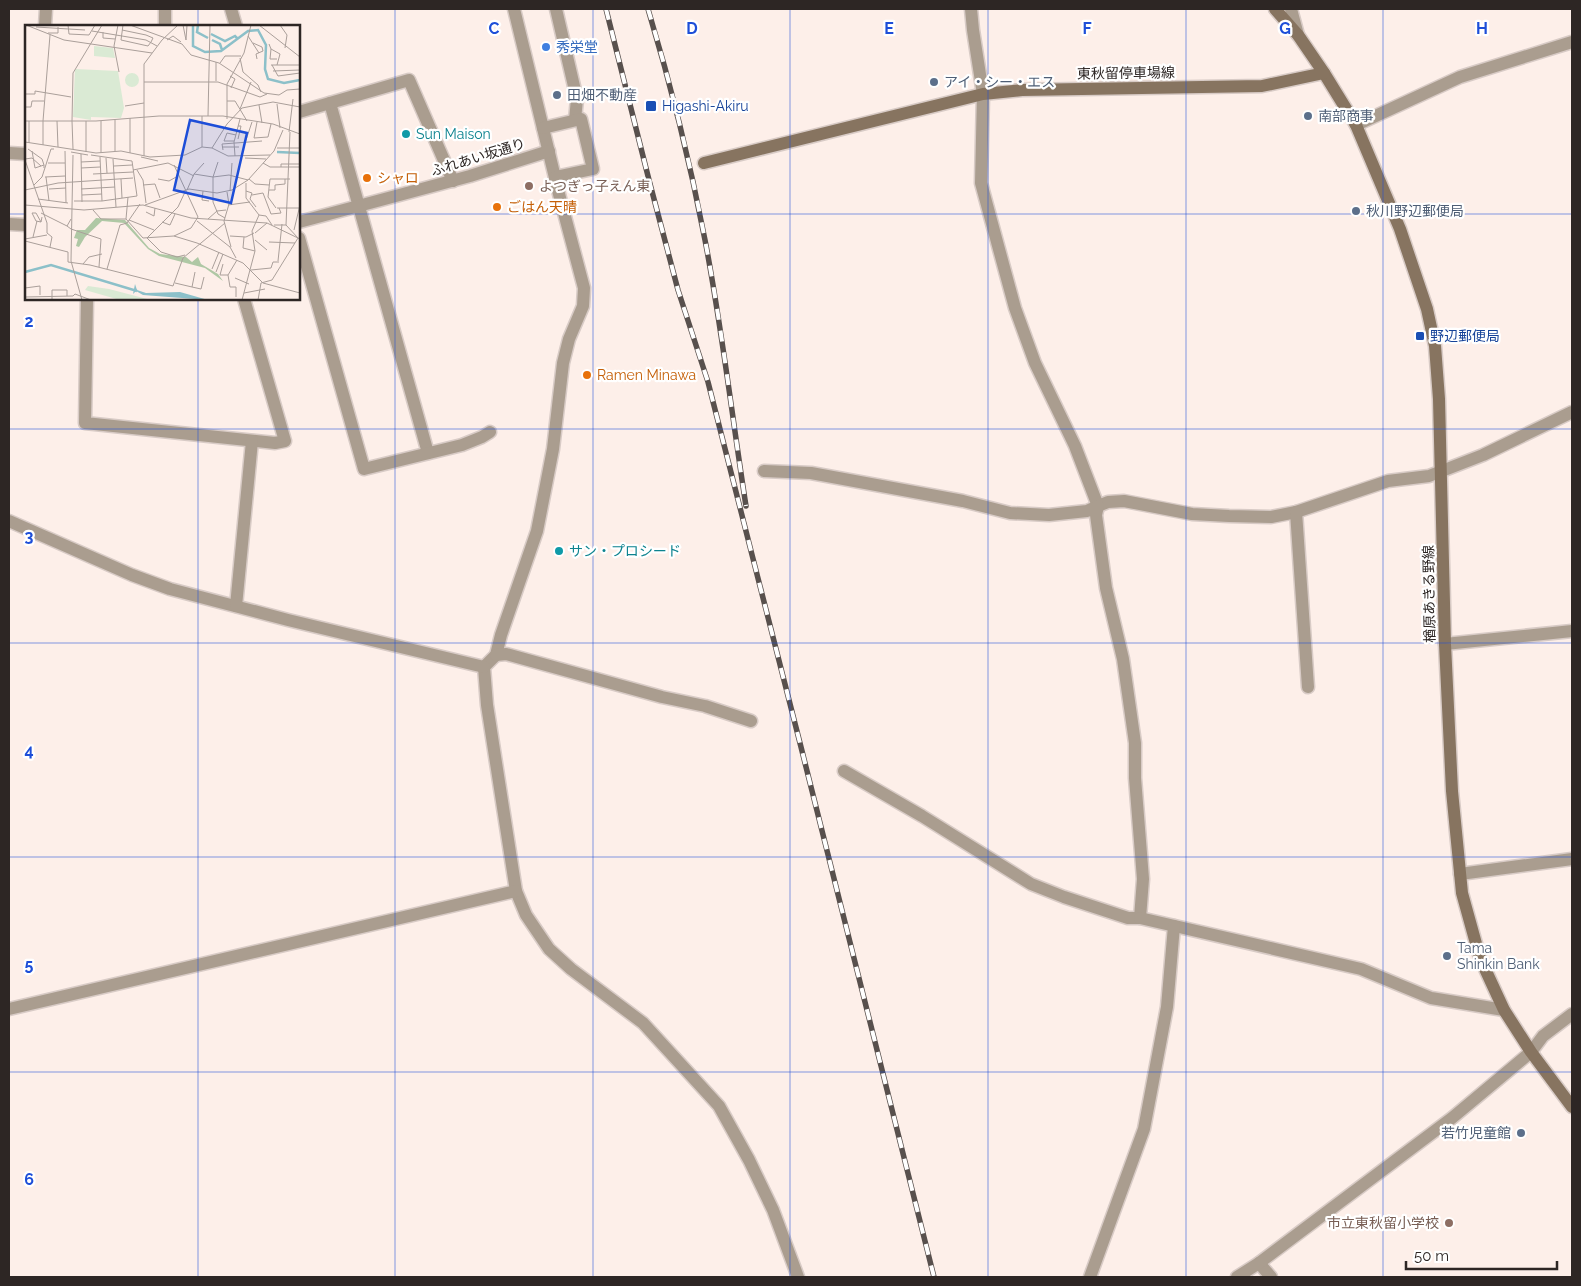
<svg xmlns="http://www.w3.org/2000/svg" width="1581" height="1286" font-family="Raleway,'Noto Sans JP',sans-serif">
<rect width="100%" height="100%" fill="#fdefe9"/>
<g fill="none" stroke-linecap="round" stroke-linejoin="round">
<g stroke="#d8cbc6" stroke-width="15">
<g id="street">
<path d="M 231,9 L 236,26"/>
<path d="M 514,9 L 559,194 L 584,288 L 583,306 L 569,339 L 563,363 L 553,449 L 537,531 L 501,635 L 496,655 L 484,667 L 487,705 L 516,891 L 526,915 L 549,949 L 571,969 L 643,1023 L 719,1106 L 749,1160 L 773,1210 L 798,1277"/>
<path d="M 556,9 L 577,99 L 575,120"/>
<path d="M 971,9 L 973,30 L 983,94 L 981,183 L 1015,308 L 1035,363 L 1075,446 L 1098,506 L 1108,502 L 1124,501 L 1192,514 L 1229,516 L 1271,517 L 1296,512 L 1388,481 L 1429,476 L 1483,455 L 1572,412"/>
<path d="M 1291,9 L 1298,35"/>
<path d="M 45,26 L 46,9"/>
<path d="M 165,26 L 165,9"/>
<path d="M 330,103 L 428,453"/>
<path d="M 299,112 L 409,80 L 453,181"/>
<path d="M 1356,125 L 1460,77 L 1572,42"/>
<path d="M 543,128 L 581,119 L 593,169 L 555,177"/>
<path d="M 9,153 L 26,154"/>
<path d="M 299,222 L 470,176 L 549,151"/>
<path d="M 9,224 L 26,225"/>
<path d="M 299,238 L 364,469 L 462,445 L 482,437 L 490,432"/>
<path d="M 87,299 L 85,423 L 275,443 L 285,441 L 244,299"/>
<path d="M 764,471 L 811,473 L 963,501 L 1010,513 L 1049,515 L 1087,511 L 1098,506 L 1096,515 L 1106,588 L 1123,659 L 1135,743 L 1135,778 L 1143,879 L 1140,918 L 1128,918 L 1064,897 L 1031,884 L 922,816 L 844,771"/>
<path d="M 1296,512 L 1308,687"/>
<path d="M 9,521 L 132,575 L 170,589 L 288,620 L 484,667"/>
<path d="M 236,606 L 252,441"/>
<path d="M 1445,644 L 1572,631"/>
<path d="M 496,655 L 506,654 L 662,697 L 705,706 L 751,721"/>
<path d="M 1460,874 L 1572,859"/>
<path d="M 1140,918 L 1361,969 L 1431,998 L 1504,1010"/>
<path d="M 9,1009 L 516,891"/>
<path d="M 1259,1263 L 1271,1277"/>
<path d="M 1090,1277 L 1144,1129 L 1167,1007 L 1174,926"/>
<path d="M 1237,1277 L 1259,1263 L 1452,1118 L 1531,1052 L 1543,1036 L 1572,1014"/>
</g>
</g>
<g stroke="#d8cbc6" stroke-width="15">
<g id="secondary">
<path d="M 1275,9 L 1298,35 L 1324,73 L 1356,125 L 1400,229 L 1427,309 L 1435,346 L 1439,399 L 1445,644 L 1452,791 L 1462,893 L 1480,958 L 1504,1010 L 1531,1052 L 1572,1107"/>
<path d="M 704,163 L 983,94 L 1022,90 L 1262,86 L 1324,73"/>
</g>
</g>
<use href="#street" stroke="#aa9d8f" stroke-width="12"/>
<use href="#secondary" stroke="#877460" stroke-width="12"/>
<g stroke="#58504d" stroke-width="5.5">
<g id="rail">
<path d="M 606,9 L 649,180 L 678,290 L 708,382 L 801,747 L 934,1277"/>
<path d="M 648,9 C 671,85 690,162 705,240 C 722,328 732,417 746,506"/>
</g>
</g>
<use href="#rail" stroke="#fff" stroke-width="4" stroke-dasharray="11" stroke-linecap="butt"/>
</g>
<path fill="none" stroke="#1d4ed8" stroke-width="1" stroke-opacity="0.55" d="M 198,9 L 198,26M 395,9 L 395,1277M 593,9 L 593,1277M 790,9 L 790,1277M 988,9 L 988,1277M 1186,9 L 1186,1277M 1383,9 L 1383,1277M 9,214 L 26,214M 299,214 L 1572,214M 198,299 L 198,1277M 9,429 L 1572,429M 9,643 L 1572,643M 9,857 L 1572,857M 9,1072 L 1572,1072"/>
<circle fill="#3f7fe0" stroke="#fff" stroke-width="2" cx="546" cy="47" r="5"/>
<g fill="#5c6f8a" stroke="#fff" stroke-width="2">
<circle cx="934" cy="82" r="5"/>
<circle cx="557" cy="95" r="5"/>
<circle cx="1308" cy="116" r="5"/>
<circle cx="1356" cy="211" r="5"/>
<circle cx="1447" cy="956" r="5"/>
<circle cx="1521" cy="1133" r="5"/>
</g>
<g fill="#1a4fb4" stroke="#fff" stroke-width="2">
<rect x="645" y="100" width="12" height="12" rx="2.5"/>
<rect x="1415" y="331" width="10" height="10" rx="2.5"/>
</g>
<g fill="#0f9aa8" stroke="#fff" stroke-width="2">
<circle cx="406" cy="134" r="5"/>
<circle cx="559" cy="551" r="5"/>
</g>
<g fill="#e8710a" stroke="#fff" stroke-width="2">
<circle cx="367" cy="178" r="5"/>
<circle cx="497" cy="207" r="5"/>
<circle cx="587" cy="375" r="5"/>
</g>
<g fill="#8d6e63" stroke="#fff" stroke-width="2">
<circle cx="529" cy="186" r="5"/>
<circle cx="1449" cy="1223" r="5"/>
</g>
<g text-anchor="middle" stroke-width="4.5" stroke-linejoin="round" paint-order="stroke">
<g font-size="14" fill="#366cbe" stroke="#fff" text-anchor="start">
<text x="556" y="52">秀栄堂</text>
</g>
<g font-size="14" fill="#2d2624" stroke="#fff">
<text transform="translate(1126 73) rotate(-1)" y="5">東秋留停車場線</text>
<text transform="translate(478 157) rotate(-17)" y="5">ふれあい坂通り</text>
<text transform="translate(1429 594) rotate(-91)" y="5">楢原あきる野線</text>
</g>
<g font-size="14" fill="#4e5e75" stroke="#fff" text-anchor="start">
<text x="944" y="87">アイ・シー・エス</text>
<text x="567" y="100">田畑不動産</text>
<text x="1318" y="121">南部商事</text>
<text x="1366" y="216">秋川野辺郵便局</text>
<text x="1457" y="953">Tama<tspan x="1457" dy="16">Shinkin Bank</tspan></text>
<text x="1511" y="1138" text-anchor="end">若竹児童館</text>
</g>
<g font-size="14" fill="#164399" stroke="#fff" text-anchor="start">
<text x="662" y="111">Higashi-Akiru</text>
<text x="1430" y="341">野辺郵便局</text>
</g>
<g font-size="14" fill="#0d838f" stroke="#fff" text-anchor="start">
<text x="416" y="139">Sun Maison</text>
<text x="569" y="556">サン・プロシード</text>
</g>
<g font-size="14" fill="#c56008" stroke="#fff" text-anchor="start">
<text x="377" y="183">シャロ</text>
<text x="507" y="212">ごはん天晴</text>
<text x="597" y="380">Ramen Minawa</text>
</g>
<g font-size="14" fill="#785e54" stroke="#fff" text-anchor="start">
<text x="539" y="191">よつぎっ⼦えん東</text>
<text x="1439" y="1228" text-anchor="end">市立東秋留小学校</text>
</g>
</g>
<g transform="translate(25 25)">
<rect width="275" height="275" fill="#fdefe9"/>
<path d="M 71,193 L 100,195 L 124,223 L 135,229 L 161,232 L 167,237 L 173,232 L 176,239 L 193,249 L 198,256 L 180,243 L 134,231 L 123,224 L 99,198 L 77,196 L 60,212 L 54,222 L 51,221 L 53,214 L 49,213 L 52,205 L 60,205 Z" fill="#afc8a5"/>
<path d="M 69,21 L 88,23 L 90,33 L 69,31 ZM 50,44 L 93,46 L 99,83 L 96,93 L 66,92 L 66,95 L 48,92 ZM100 55a7 7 0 1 1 14 0a7 7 0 1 1-14 0ZM 63,261 L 84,264 L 126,275 L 95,275 L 60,265 Z" fill="#daead4"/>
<path d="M 110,259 L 112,265 L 121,268 L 155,267 L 183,275 L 118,270 L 111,266 L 108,269 Z" fill="#8cc0c9"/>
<path fill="none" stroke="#8cc0c9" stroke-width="2.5" d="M 168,0 L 168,21 L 180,27 L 196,26 L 223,6 L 233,5 L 241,20 L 240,44 L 243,54 L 259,58 L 275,55M 173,0 L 172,7 L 183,13M 186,9 L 200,16 L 210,11 L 213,14M 187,15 L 195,19 L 197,25M 252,127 L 275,128M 0,247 L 26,240 L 112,266"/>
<path fill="none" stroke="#aa9f9a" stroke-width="1" d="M 1,0 L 39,15 L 127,28M 43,0 L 44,9 L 64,10 L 70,0M 98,0 L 96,15 L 123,21 L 126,17M 105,0 L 157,19 L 166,30 L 194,38 L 239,68 L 254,70 L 262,65 L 275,64M 158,0 L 161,15 L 162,0M 234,0 L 275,32M 255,0 L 262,10 L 260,23M 11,2 L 60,5M 97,5 L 121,10 L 128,13 L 126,17M 67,6 L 121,15 L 132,21M 78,7 L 78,13 L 90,14M 23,8 L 33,8 L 33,2M 223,11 L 234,28M 142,15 L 148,11 L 156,17M 228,18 L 237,22 L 238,26 L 231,29 L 232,34M 244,19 L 246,24 L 255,29 L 252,40M 89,21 L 94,47M 89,21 L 93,0M 246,24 L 245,34 L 252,34M 215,33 L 218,47 L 233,60 L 236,67M 191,37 L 191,56M 195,38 L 200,31 L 216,31M 246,40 L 275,40M 247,40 L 253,51 L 275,48M 248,46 L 275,45M 205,51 L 210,54 L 206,63M 119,57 L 193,57 L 235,72 L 242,69M 0,69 L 10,69 L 10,66 L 46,72M 202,76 L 210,76 L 222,96M 252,79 L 255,103M 234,80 L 237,98M 100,81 L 119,78M 0,82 L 6,82 L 7,76 L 19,76M 215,84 L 226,57M 177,91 L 177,122M 183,91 L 185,0M 105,93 L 105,128M 202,94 L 202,59 L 219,28 L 226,0M 90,95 L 90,126M 0,96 L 71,96 L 134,91 L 198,91 L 248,99 L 275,109M 4,96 L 4,118M 18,96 L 25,10M 18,96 L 18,120M 32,96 L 33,122M 47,96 L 48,48 L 77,0M 47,96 L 48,124M 61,96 L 61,127M 76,96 L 76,128M 232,97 L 229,113 L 243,112 L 246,99M 264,107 L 268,74M 213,114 L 216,101 L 213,101M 209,116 L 199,116 L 202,108 L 211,110M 0,117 L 71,128 L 96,126 L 125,132 L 160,130 L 177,122 L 187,123 L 203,131 L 245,130M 220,118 L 227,97M 197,122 L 214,122M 187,123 L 202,99 L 217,83 L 248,77 L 275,82M 252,123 L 275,123M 3,124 L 17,134 L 19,140M 198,125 L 197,119 L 237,116M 7,126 L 10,143 L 19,140 L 19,143M 40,126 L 41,178M 46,127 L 63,130M 56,129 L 57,177M 48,130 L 46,236 L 57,275M 119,131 L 119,39 L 137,15 L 153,0M 210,131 L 209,117 L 215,94M 75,132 L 77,176M 116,132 L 133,136M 81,133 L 82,148M 220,133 L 241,134M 0,134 L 7,133 L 16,141M 88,134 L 91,182M 0,135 L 22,198 L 22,208 L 27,212 L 25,222M 56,137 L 75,136M 23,138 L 40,138M 179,138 L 169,149 L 188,152 L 193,137M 238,138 L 245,142 L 275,142M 89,141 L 107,140M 256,142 L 256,139 L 275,139M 56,143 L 75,142M 108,145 L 143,138 L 169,151M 112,145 L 118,155 L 121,178M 68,149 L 108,147M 20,152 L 40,151M 21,152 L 24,176M 96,154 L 97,173M 133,154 L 144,156 L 153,151M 224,154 L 230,159 L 244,160M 9,160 L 17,152 L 26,124 L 29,124M 118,160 L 130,159 L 135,173M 24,164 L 41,163M 56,164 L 90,162M 0,165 L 33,158 L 108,153M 162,165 L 169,149M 244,165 L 250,165 L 250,160 L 260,159 L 260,154M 178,166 L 177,175 L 184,176M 205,166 L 207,138M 221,166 L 227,168 L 225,174 L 231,182M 202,167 L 204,179 L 199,196 L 206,222M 57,170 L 77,169M 227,170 L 238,168 L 246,189 L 256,188 L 254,183M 103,172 L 101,194 L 118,213 L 149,211 L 172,218 L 218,238 L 238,258 L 275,268M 13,174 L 43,178M 49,176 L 77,176 L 112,171 L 107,136 L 66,130M 0,180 L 59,185 L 118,180 L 166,193 L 242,198 L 275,214M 120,180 L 164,164 L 192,168 L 207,165 L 223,155 L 249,126 L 258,105M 203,180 L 225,177M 251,183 L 243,172 L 245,154 L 265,154M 252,183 L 275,183M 68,185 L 76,194 L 101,194M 121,187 L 129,191 L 130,183M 16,188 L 42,201M 234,190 L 241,191 L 247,200M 200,193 L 193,189 L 188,177 L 188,152 L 204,150 L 223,155M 46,194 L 42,201 L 46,204 L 76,214 L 74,242M 183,194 L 192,186 L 201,185M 104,195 L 129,205M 172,196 L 205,222 L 211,233M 16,197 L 11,188 L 7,188 L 11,196 L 16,197 L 17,192M 137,197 L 145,200 L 150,189M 261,200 L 265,107M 269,205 L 275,180M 230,208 L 242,198M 149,211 L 166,203 L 173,192 L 149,140M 205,211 L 221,212 L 229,208M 8,212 L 12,196M 219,212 L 218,223 L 230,226M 122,213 L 153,182 L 160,167M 122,213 L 136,227 L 152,232 L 160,230M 0,214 L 22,210M 230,215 L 242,225M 0,216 L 43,227 L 43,237 L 65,240 L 148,261 L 158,233 L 200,198M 244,217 L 270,218M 253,236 L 257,199M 58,239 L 64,232 L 77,229M 198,239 L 195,250 L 203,250M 82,244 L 95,200 L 102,198 L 115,179M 187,244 L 194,227M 226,245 L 246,243 L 248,237 L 254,237M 191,247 L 198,229M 210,253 L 224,259M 150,258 L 167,262 L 170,247M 167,262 L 176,264 L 179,252M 0,263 L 15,261 L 15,270M 219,268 L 240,264M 0,272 L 48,271 L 50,269 L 66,275M 211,272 L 211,262 L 205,262 L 203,250 L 212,235M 27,275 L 27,265 L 42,265 L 42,271M 217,275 L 230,226 L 227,206 L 234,190 L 221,173 L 221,158M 233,275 L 236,258 L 247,255 L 273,213 L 261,200 L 249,200"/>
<path fill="#1d4ed8" fill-opacity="0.15" stroke="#1d4ed8" stroke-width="2.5" d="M 165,95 L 222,108 L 206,178 L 149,165 Z"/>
<rect width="275" height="275" fill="none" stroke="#2d2624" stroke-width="2.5"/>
</g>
<g font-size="16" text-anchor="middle" font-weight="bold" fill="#1d4ed8" stroke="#fff" stroke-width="4.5" stroke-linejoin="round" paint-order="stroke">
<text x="494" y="34">C</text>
<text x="692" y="34">D</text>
<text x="889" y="34">E</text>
<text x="1087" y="34">F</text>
<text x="1285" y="34">G</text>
<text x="1482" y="34">H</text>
<text x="29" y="327">2</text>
<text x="29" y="542">3</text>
<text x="29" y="756">4</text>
<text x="29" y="970">5</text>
<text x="29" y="1185">6</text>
</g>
<rect width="1581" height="1286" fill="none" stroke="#2d2624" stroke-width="20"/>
<path d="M1406 1261v8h151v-8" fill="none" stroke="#2d2624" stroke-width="2.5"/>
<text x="1414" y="1261" font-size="15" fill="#2d2624" stroke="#ffffff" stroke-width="4" paint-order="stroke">50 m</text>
</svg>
